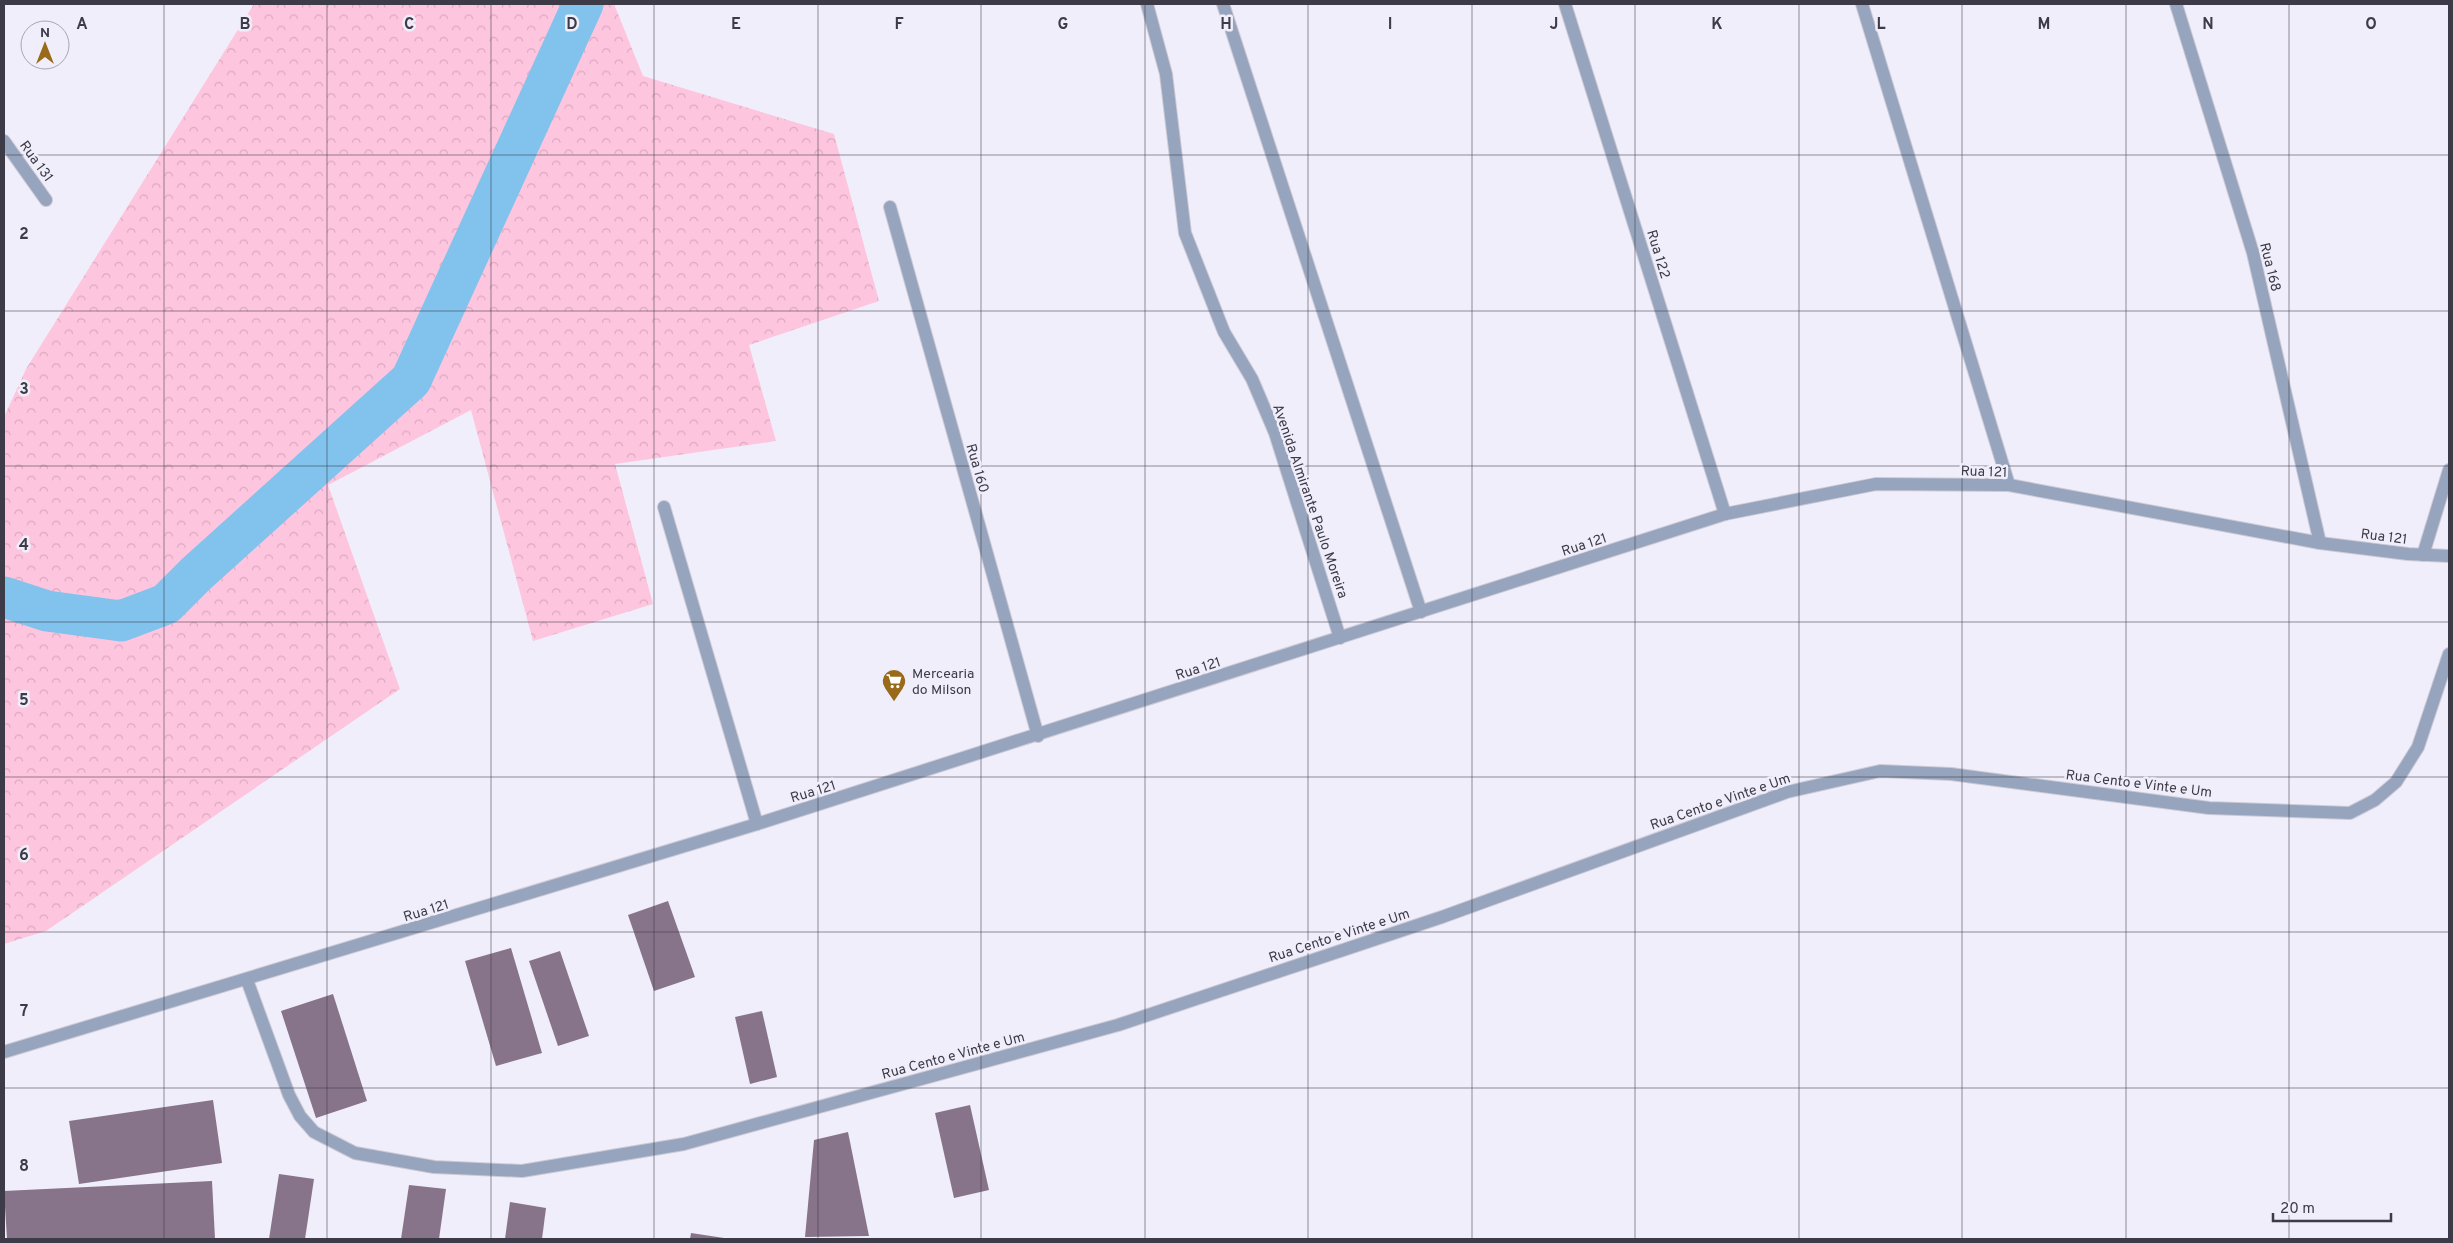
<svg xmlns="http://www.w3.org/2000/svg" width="2453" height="1243" font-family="Overpass,sans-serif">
<defs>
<pattern id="forest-crowns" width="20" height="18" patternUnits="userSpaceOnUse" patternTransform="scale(1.25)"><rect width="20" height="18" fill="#fec5de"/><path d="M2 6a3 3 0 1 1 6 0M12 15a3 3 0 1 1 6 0" fill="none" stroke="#dbaac0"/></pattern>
</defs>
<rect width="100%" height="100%" fill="#f0eefa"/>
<path fill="url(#forest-crowns)" d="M 254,4 L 614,4 L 643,76 L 834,134 L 879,301 L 749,345 L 776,441 L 615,464 L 653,604 L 533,641 L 471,410 L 328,485 L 400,689 L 46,931 L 4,944 L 4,417 L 26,369 Z"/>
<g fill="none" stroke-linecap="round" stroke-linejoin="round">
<path stroke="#81c3ec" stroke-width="41" d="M 4,597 L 47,611 L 121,621 L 166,604 L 196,574 L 411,380 L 583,4"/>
</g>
<g fill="#87738a">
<path d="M 668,901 L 695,977 L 654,991 L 628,915 Z"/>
<path d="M 511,948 L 542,1053 L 496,1066 L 465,961 Z"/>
<path d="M 560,951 L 589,1036 L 558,1046 L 529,961 Z"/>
<path d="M 333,994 L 367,1101 L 316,1118 L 281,1011 Z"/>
<path d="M 762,1011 L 777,1077 L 750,1084 L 735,1017 Z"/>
<path d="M 213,1100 L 222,1163 L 79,1184 L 69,1121 Z"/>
<path d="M 970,1105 L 989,1190 L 954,1198 L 935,1113 Z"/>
<path d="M 848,1132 L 869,1236 L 805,1237 L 814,1140 Z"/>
<path d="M 279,1174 L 314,1179 L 305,1239 L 269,1239 Z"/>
<path d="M 212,1181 L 215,1239 L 7,1239 L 4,1191 Z"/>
<path d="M 409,1185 L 446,1189 L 439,1239 L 401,1239 Z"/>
<path d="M 510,1202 L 546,1208 L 542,1239 L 505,1239 Z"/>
<path d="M 691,1233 L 724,1238 L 724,1239 L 690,1239 Z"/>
</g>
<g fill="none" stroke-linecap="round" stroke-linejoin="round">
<g stroke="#cccad6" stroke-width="14">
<g id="minor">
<path d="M 1147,4 L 1166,74 L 1185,233 L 1224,332 L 1252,379 L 1275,433 L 1340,638"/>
<path d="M 1223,4 L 1421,612"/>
<path d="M 1565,4 L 1725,514"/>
<path d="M 1862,4 L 2009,485"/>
<path d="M 2176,4 L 2253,253 L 2320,543"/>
<path d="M 4,141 L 46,200"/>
<path d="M 890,207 L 1038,736"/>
<path d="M 664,507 L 757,824"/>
<path d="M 2423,555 L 2449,470"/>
<path d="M 247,980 L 289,1095 L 300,1116 L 314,1132 L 355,1153 L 434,1167 L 522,1171 L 684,1144 L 1118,1025 L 1442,917 L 1787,792 L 1880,771 L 1951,774 L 2209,808 L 2350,813 L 2375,800 L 2396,782 L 2418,747 L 2449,654"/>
<path d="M 4,1052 L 757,824 L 1725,514 L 1876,484 L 2009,485 L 2320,543 L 2408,554 L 2449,556"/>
</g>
</g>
<use href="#minor" stroke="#97a4bd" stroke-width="12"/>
</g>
<path fill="none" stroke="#3d3b47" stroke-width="1" stroke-opacity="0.55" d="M 164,4 L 164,1239M 327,4 L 327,1239M 491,4 L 491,1239M 654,4 L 654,1239M 818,4 L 818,1239M 981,4 L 981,1239M 1145,4 L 1145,1239M 1308,4 L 1308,1239M 1472,4 L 1472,1239M 1635,4 L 1635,1239M 1799,4 L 1799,1239M 1962,4 L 1962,1239M 2126,4 L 2126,1239M 2289,4 L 2289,1239M 4,155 L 2449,155M 4,311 L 2449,311M 4,466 L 2449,466M 4,622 L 2449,622M 4,777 L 2449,777M 4,932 L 2449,932M 4,1088 L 2449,1088"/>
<defs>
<g id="supermarket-pin" transform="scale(1.25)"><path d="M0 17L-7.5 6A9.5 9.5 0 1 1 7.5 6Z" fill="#986a1a" stroke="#f0eefa"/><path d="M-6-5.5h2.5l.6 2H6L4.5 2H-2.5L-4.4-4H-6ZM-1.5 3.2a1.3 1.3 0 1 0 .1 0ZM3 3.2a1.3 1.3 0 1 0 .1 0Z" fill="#fff"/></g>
</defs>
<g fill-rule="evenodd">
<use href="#supermarket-pin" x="894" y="681"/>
</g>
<g text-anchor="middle" stroke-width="5" stroke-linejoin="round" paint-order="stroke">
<g font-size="14" fill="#3d3b47" stroke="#f0eefa">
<text transform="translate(37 161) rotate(54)" y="5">Rua 131</text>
<text transform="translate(1659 254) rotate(73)" y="5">Rua 122</text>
<text transform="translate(2271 267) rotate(76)" y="5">Rua 168</text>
<text transform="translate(978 468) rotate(74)" y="5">Rua 160</text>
<text transform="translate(1984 471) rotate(2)" y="5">Rua 121</text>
<text transform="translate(1311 501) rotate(71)" y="5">Avenida Almirante Paulo Moreira</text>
<text transform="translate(2384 536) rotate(7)" y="5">Rua 121</text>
<text transform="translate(1584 544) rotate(-18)" y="5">Rua 121</text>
<text transform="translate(1198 668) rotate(-18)" y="5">Rua 121</text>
<text transform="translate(2139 783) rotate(7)" y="5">Rua Cento e Vinte e Um</text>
<text transform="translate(813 791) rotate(-17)" y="5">Rua 121</text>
<text transform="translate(1720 801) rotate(-19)" y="5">Rua Cento e Vinte e Um</text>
<text transform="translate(426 910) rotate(-17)" y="5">Rua 121</text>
<text transform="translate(1339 935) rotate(-18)" y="5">Rua Cento e Vinte e Um</text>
<text transform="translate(953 1055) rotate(-15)" y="5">Rua Cento e Vinte e Um</text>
</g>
<g font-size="14" fill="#3d3b47" stroke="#f0eefa" text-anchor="start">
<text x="912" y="678">Mercearia<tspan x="912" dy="16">do Milson</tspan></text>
</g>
</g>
<g font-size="16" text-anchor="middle" font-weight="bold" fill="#3d3b47" stroke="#f0eefa" stroke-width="5" stroke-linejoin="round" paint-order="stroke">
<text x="82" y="29">A</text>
<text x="245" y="29">B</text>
<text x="409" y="29">C</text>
<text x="572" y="29">D</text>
<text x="736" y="29">E</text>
<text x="899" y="29">F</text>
<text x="1063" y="29">G</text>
<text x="1226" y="29">H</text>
<text x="1390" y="29">I</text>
<text x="1554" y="29">J</text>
<text x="1717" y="29">K</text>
<text x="1881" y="29">L</text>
<text x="2044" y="29">M</text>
<text x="2208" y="29">N</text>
<text x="2371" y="29">O</text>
<text x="24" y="239">2</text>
<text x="24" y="394">3</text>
<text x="24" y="550">4</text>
<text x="24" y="705">5</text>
<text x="24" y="860">6</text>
<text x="24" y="1016">7</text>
<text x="24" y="1171">8</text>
</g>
<rect width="2453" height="1243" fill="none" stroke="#3d3b47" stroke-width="10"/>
<g transform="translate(45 45)"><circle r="24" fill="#f0eefa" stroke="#a8a6b2"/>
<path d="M0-4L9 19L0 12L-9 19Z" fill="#986a1a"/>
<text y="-8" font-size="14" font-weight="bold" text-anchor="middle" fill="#3d3b47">N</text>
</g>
<path d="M2273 1213v8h118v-8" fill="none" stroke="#3d3b47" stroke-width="2.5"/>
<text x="2280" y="1213" font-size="15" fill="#3d3b47" stroke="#f0eefa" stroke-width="4" paint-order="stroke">20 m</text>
</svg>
